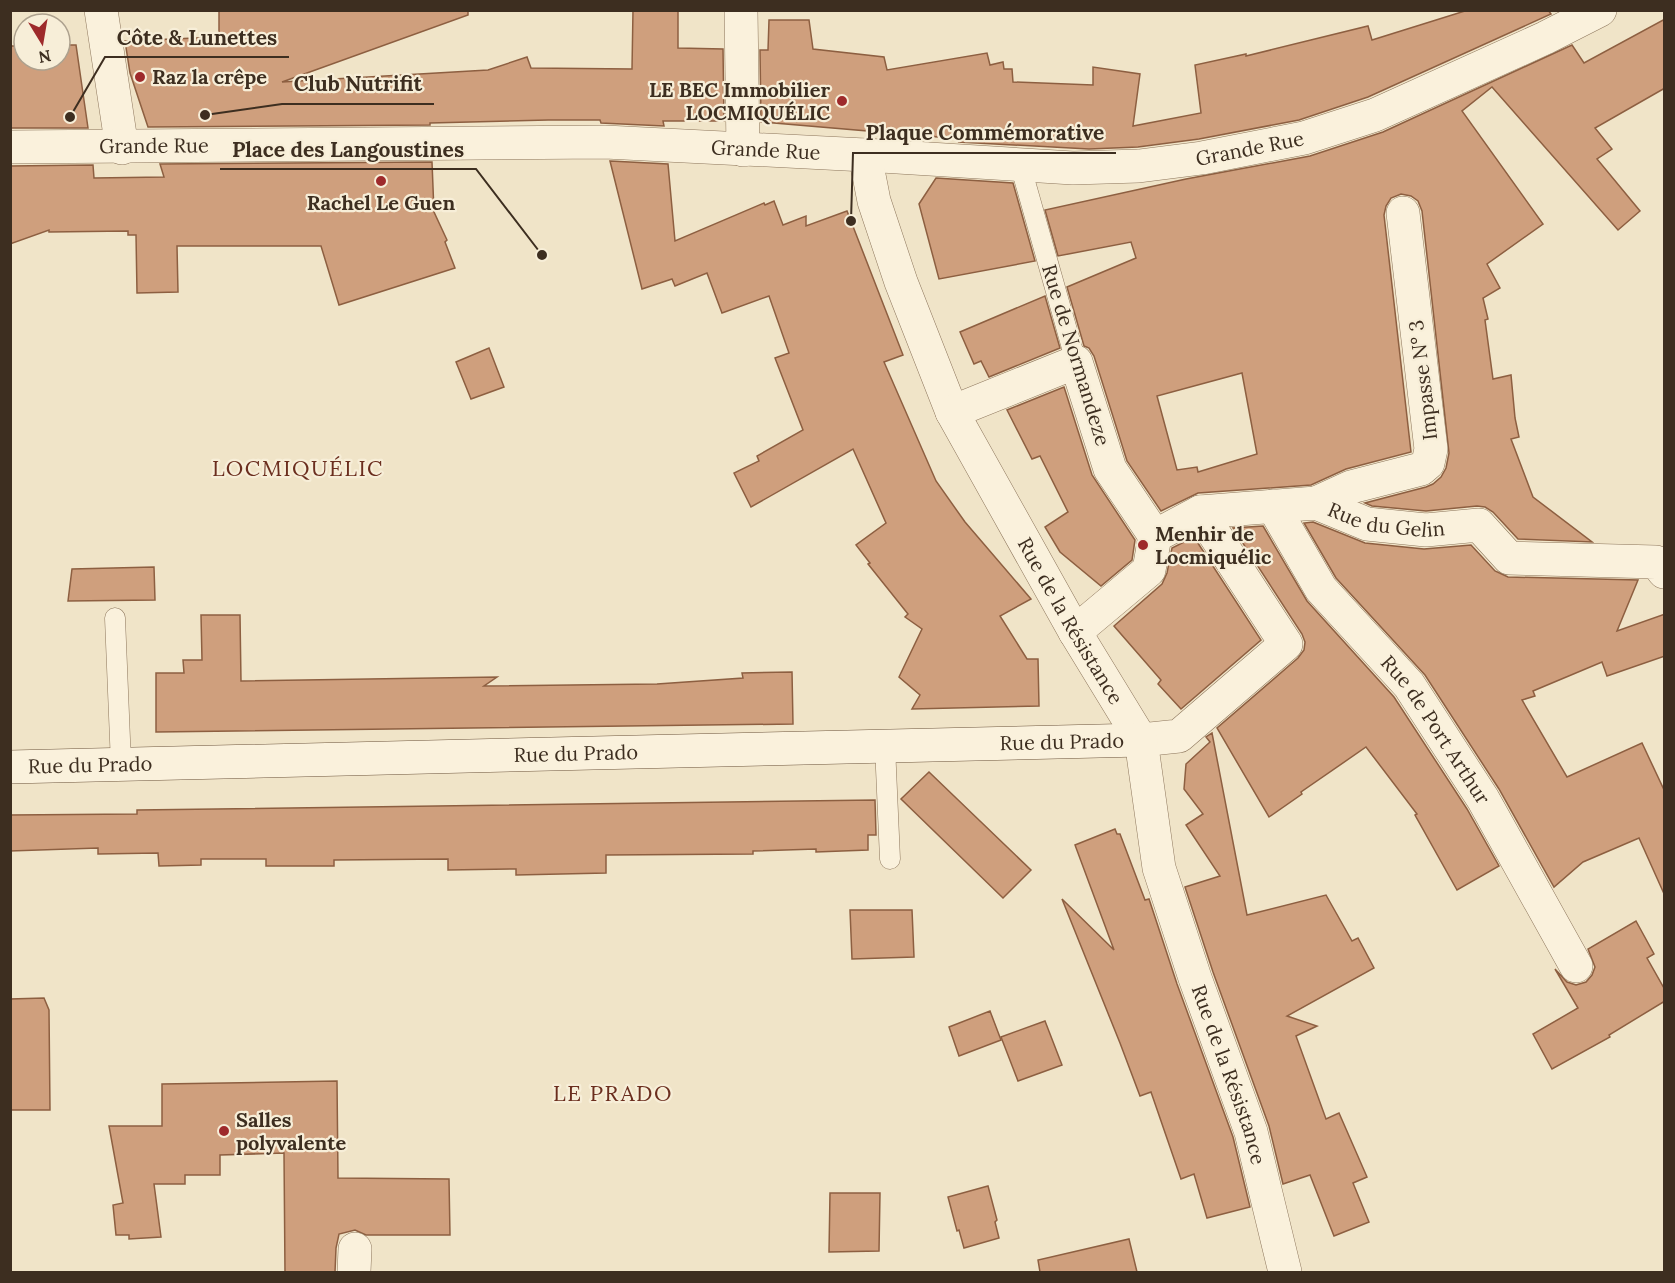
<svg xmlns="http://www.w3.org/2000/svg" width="1675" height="1283" font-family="Lora,serif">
<rect width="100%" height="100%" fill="#f0e4c8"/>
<g fill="#cf9f7d" stroke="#8d5f41" stroke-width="1.5" fill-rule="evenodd">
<path d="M 219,10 L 468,10 L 468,15 L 282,82 L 488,70 L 527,57 L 531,68 L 632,69 L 633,10 L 678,10 L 678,48 L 723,49 L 724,121 L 663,121 L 664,126 L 601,123 L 600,120 L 548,120 L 430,123 L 430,125 L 148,127 L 130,73 L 125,41 L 219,37 Z"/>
<path d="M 1468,10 L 1548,10 L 1551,14 L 1368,97 L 1299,120 L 1199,139 L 1138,147 L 1089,149 L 959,142 L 961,139 L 761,122 L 760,50 L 768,50 L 769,20 L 809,20 L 813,49 L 884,57 L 887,70 L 987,53 L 990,65 L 1003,62 L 1004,69 L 1012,69 L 1013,82 L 1093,85 L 1093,67 L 1140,74 L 1133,126 L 1201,113 L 1195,65 L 1246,54 L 1246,56 L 1368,26 L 1372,40 Z"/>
<path d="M 1665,19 L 1665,88 L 1595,128 L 1612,149 L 1597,159 L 1640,211 L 1618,230 L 1492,87 L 1462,111 L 1543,224 L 1487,264 L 1500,288 L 1483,298 L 1488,319 L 1485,320 L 1493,379 L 1511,375 L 1515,418 L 1519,437 L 1511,439 L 1533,497 L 1592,542 L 1518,539 L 1493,512 L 1485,507 L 1477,506 L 1426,511 L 1372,506 L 1365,503 L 1426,487 L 1433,484 L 1441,477 L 1446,468 L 1449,453 L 1422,211 L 1418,201 L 1411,196 L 1401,194 L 1391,198 L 1386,206 L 1384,215 L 1411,452 L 1346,469 L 1311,485 L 1198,493 L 1161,511 L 1127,461 L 1094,356 L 1089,348 L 1084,346 L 1067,287 L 1136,258 L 1131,242 L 1058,256 L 1045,210 L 1186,179 L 1310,156 L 1383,132 L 1572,45 L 1584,63 ZM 1242,373 L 1257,454 L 1198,472 L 1197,467 L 1177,470 L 1157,396 Z"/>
<path d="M 60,45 L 76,45 L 88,128 L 10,128 L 10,46 L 24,46 L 24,60 L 60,60 Z"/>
<path d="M 610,161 L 668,164 L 675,241 L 764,203 L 765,205 L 774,201 L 783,225 L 806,216 L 806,226 L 847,211 L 903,355 L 884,362 L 936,481 L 965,522 L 1031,599 L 1000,616 L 1027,659 L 1038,659 L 1039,706 L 912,709 L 920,695 L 899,677 L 922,629 L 905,617 L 908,614 L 868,564 L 870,563 L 856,545 L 886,523 L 853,449 L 751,507 L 734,473 L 759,461 L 757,456 L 803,430 L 775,358 L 789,353 L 769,296 L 722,313 L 707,273 L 675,286 L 672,279 L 642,289 Z"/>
<path d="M 432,162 L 434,212 L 447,240 L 445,242 L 455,268 L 339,305 L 321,246 L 177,246 L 178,292 L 137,293 L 136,235 L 128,235 L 128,231 L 49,232 L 49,230 L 10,244 L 10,166 L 93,165 L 94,178 L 164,177 L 160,164 Z"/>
<path d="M 936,178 L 1013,183 L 1035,261 L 939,279 L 919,204 Z"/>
<path d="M 1045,296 L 1060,348 L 989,377 L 981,361 L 974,364 L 960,332 Z"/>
<path d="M 489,348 L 504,387 L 471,399 L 456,362 Z"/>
<path d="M 1064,387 L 1092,475 L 1135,540 L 1132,560 L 1101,586 L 1060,552 L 1045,527 L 1068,512 L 1040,456 L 1032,459 L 1007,410 Z"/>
<path d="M 1313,522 L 1365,543 L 1424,549 L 1471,545 L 1495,571 L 1508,577 L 1638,580 L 1617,631 L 1665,614 L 1665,656 L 1607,676 L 1602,662 L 1533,691 L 1535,696 L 1522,700 L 1567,777 L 1642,743 L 1665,792 L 1665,896 L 1639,838 L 1583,862 L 1554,887 L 1499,789 L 1425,675 L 1336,578 L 1304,523 Z"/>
<path d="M 1263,526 L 1307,601 L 1394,697 L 1467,809 L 1499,866 L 1457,890 L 1415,815 L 1417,814 L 1366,747 L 1301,792 L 1302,794 L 1269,817 L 1217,728 L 1298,658 L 1304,650 L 1305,642 L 1302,634 L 1233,528 Z"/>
<path d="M 1194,537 L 1261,640 L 1181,709 L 1158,684 L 1161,680 L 1114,626 L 1162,584 L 1167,573 L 1172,548 Z"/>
<path d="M 154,567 L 155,600 L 68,601 L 72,569 Z"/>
<path d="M 201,615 L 240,615 L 241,681 L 497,677 L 484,686 L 657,684 L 743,678 L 742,673 L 792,672 L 793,724 L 156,732 L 156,673 L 184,673 L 183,660 L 202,660 Z"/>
<path d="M 1212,733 L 1247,915 L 1326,895 L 1352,941 L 1358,938 L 1374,968 L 1287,1016 L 1317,1026 L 1296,1036 L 1326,1119 L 1339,1113 L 1367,1177 L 1353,1183 L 1369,1222 L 1334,1236 L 1310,1175 L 1283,1184 L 1269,1126 L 1213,972 L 1185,887 L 1220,876 L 1186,825 L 1203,814 L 1184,789 L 1186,764 L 1210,742 L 1206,737 Z"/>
<path d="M 929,772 L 1031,870 L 1003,898 L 901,799 Z"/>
<path d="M 875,800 L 876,835 L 868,835 L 868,850 L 816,852 L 816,849 L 753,851 L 753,854 L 606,855 L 606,873 L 516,875 L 516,869 L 448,870 L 448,859 L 334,860 L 334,866 L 266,866 L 266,859 L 201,859 L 201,865 L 159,866 L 158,853 L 98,854 L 98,848 L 10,851 L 10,815 L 137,814 L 137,810 Z"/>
<path d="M 1115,829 L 1117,834 L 1120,834 L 1145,900 L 1149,899 L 1177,984 L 1233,1137 L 1250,1207 L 1207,1218 L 1194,1174 L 1181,1179 L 1151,1092 L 1140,1096 L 1120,1043 L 1062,899 L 1114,950 L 1075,845 Z"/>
<path d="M 850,910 L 912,910 L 914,957 L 852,959 Z"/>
<path d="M 1636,921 L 1654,954 L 1647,958 L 1665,990 L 1665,1001 L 1609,1035 L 1610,1037 L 1552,1069 L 1533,1034 L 1578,1008 L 1555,969 L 1567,982 L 1576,985 L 1586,982 L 1592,975 L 1595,967 L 1588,949 Z"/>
<path d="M 44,998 L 49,1010 L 50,1110 L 10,1110 L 10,999 Z"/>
<path d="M 990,1011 L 1001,1040 L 959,1056 L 949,1027 Z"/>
<path d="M 1045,1021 L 1062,1065 L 1018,1081 L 1001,1037 Z"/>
<path d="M 337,1081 L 338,1178 L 449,1179 L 450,1235 L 366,1235 L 355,1230 L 339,1234 L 336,1248 L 335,1272 L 285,1272 L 284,1153 L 220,1155 L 220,1175 L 185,1175 L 185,1184 L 154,1184 L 161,1237 L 129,1239 L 129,1235 L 116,1235 L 113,1205 L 123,1203 L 109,1126 L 162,1126 L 162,1084 Z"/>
<path d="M 988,1186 L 997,1220 L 995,1222 L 999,1238 L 964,1248 L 959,1230 L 957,1231 L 948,1197 Z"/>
<path d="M 830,1193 L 880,1193 L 879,1251 L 829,1252 Z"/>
<path d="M 1129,1239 L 1137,1272 L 1040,1272 L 1038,1260 Z"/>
</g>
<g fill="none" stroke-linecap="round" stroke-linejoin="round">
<g stroke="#8d765c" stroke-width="21">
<g id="lane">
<path d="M 1020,164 L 1076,362"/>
<path d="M 115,618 L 121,764"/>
<path d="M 885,746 L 890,859"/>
</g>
</g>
<g stroke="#8d765c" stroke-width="34">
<g id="street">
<path d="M 101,10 L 122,148"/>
<path d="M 741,10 L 743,150"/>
<path id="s1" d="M 10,147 L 605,142 L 865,155 L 1073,168 L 1139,166 L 1202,158 L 1304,138 L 1375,115 L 1545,38 L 1600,10"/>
<path id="s2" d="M 865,155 L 874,201 L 901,282 L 952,412 L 1075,632 L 1141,740 L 1159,868 L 1195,978 L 1251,1132 L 1285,1272"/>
<path d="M 952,412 L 1076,362 L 1110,469 L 1155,536"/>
<path d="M 1316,503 L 1351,487 L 1421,469 L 1428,463 L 1431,449 L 1403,213"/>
<path id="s3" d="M 1273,506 L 1321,589 L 1409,685 L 1483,799 L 1576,966"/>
<path id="s4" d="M 1075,632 L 1149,570 L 1155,536 L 1200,512 L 1316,503 L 1367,524 L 1426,530 L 1479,525 L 1509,558 L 1656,562 L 1664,572"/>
<path d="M 1141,740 L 1179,736 L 1286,644 L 1200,512"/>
<path d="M 354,1272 L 355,1249"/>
</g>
</g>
<g stroke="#6f573f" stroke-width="34">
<g id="secondary">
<path id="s5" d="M 10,767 L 1141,740"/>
</g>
</g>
<use href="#lane" stroke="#faf1dc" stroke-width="20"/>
<use href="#street" stroke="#faf1dc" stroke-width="33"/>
<use href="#secondary" stroke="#faf1dc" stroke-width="33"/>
</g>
<g fill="#9e2a2b" stroke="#f7eed8" stroke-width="2">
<circle cx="140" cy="77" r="6"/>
<circle cx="842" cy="101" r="6"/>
<circle cx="381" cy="181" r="6"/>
<circle cx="1143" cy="545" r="6"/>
<circle cx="224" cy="1131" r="6"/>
</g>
<g text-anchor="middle" stroke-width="4.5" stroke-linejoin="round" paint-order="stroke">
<g font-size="20" font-weight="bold" fill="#3d2e20" stroke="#f7eed8" text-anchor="start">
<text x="152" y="84">Raz la crêpe</text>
<text x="830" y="97" text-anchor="end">LE BEC Immobilier<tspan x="830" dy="23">LOCMIQUÉLIC</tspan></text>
<text x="381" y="210" text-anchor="middle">Rachel Le Guen</text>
<text x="1155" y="541">Menhir de<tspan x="1155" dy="23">Locmiquélic</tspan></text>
<text x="236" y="1127">Salles<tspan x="236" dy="23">polyvalente</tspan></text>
</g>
<g font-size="20" fill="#3d2e20" stroke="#f7eed8">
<text dy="7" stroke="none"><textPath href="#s1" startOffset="144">Grande Rue</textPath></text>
<text dy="7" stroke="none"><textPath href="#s1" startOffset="1242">Grande Rue</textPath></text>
<text dy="7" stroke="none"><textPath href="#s1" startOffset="756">Grande Rue</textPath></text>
<text transform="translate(1076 355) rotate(73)" y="7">Rue de Normandeze</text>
<text transform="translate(1423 380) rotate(-97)" y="7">Impasse N° 3</text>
<text dy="7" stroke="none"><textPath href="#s4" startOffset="372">Rue du Gelin</textPath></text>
<text dy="7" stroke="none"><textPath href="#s2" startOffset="512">Rue de la Résistance</textPath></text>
<text dy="7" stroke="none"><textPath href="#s3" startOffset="278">Rue de Port Arthur</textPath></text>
<text dy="7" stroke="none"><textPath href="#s5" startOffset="1052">Rue du Prado</textPath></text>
<text dy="7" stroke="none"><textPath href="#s5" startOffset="566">Rue du Prado</textPath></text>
<text dy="7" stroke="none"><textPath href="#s5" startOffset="80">Rue du Prado</textPath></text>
<text dy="7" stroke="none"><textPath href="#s2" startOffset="998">Rue de la Résistance</textPath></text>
</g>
<g font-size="22" letter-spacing="1.5" fill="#6b2e1e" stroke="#f7eed8">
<text x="298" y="476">LOCMIQUÉLIC</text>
<text x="613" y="1101">LE PRADO</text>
</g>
</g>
<path fill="none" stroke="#3d2e20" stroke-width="2" d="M70 117L105 57H289M205 115L282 104H434M851 221L853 153H1116M542 255L476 169H220"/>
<g fill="#3d2e20" stroke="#f7eed8" stroke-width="2">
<circle cx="70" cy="117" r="6"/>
<circle cx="205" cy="115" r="6"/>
<circle cx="851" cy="221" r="6"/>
<circle cx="542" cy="255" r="6"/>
</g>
<g font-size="21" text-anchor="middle" font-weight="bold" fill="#3d2e20" stroke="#f7eed8" stroke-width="4.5" stroke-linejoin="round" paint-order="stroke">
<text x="197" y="45">Côte &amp; Lunettes</text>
<text x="358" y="91">Club Nutrifit</text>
<text x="985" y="140">Plaque Commémorative</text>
<text x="348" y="157">Place des Langoustines</text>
</g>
<rect width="1675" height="1283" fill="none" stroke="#3d2e20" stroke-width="24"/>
<g transform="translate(42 42) rotate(169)"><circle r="28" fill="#f7eed8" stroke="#ada18e" stroke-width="1.5"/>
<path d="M0-4.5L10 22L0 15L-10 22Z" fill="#9e2a2b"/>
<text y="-9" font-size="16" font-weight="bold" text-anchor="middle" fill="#3d2e20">N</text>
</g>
</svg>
